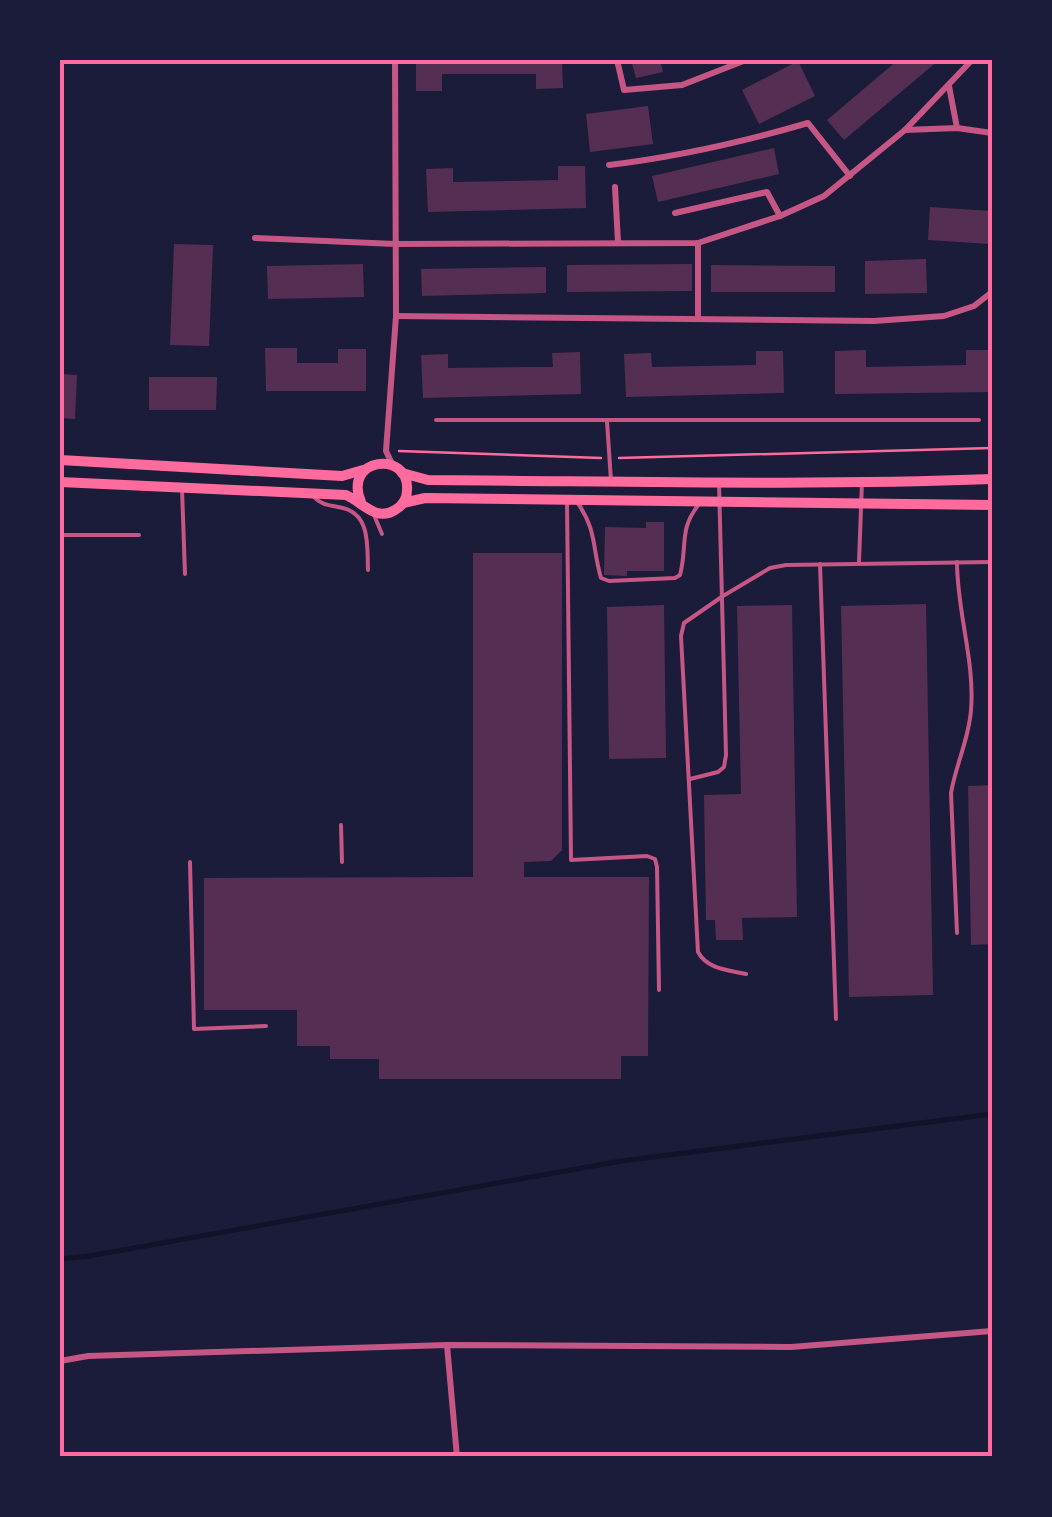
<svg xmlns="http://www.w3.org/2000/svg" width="1052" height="1517" font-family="Merriweather,serif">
<rect width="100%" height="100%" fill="#1b1b3a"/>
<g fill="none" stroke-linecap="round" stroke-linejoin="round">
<path stroke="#12122b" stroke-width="5" d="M 60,1259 L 89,1256 L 621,1161 L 992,1114"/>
</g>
<g fill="#542f53">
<path d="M 416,60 L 562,60 L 563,88 L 536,89 L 536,74 L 442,74 L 442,91 L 416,91 Z"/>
<path d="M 631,60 L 660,60 L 663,72 L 636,78 Z"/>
<path d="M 898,60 L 939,60 L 844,140 L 827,120 Z"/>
<path d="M 798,61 L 815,96 L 759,124 L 742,90 Z"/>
<path d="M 648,106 L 653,144 L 590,152 L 586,114 Z"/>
<path d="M 774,148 L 779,174 L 658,202 L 652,176 Z"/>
<path d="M 558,166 L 585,166 L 586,208 L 428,212 L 426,169 L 453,168 L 453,182 L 558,180 Z"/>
<path d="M 930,207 L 991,211 L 989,244 L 928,240 Z"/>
<path d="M 174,244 L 213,245 L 209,346 L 170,345 Z"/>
<path d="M 926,259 L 927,293 L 865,294 L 865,261 Z"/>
<path d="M 363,264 L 364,297 L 268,299 L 267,266 Z"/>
<path d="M 692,264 L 692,291 L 567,292 L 567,265 Z"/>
<path d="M 711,265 L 835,266 L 835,292 L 711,292 Z"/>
<path d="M 546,267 L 546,293 L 422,296 L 421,269 Z"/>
<path d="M 265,348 L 297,348 L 297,363 L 338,363 L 338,349 L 366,349 L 366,391 L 266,391 Z"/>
<path d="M 866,350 L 866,367 L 966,365 L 966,350 L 992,350 L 992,392 L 835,394 L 835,351 Z"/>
<path d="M 756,351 L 783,351 L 784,393 L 626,397 L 624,354 L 651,353 L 652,367 L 756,365 Z"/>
<path d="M 580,352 L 581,394 L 423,398 L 421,355 L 448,354 L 448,368 L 532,367 L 553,367 L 552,353 Z"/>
<path d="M 60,374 L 77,375 L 75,419 L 60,418 Z"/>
<path d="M 149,377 L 217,377 L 216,410 L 149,410 Z"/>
<path d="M 646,522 L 664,522 L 664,571 L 627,571 L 627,576 L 604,575 L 605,527 L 646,528 Z"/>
<path d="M 473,553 L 562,553 L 562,850 L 551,861 L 524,862 L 524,877 L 649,877 L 648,1056 L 621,1056 L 621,1079 L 379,1079 L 379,1059 L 330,1059 L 330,1046 L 297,1046 L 297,1010 L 204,1010 L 204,878 L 473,877 Z"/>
<path d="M 926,604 L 933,995 L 849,997 L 841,606 Z"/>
<path d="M 664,605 L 666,758 L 609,759 L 607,607 Z"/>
<path d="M 792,605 L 797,917 L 742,918 L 743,940 L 716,940 L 715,920 L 706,920 L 704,795 L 741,794 L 737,606 Z"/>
<path d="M 992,785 L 992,944 L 971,945 L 968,786 Z"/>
</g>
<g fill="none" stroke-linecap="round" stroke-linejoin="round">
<g stroke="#ff6b9d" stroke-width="2.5">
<path d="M 399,451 L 601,458"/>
<path d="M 619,458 L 992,448"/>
</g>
<g stroke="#c65784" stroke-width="4">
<path d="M 436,420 L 979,420"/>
<path d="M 607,421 L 611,481"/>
<path d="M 182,489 L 185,574"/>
<path d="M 314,497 C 322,506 331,505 343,508 C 371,515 367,547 368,570"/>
<path d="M 567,502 L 571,860 L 647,856 L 655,859 L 657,867 L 659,990"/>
<path d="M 577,502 C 597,530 592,547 601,578 L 609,581 L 675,578 L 680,575 C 688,545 678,529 700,503"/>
<path d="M 374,515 L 382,534"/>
<path d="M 60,535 L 139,535"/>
<path d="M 859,562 L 862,482"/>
<path d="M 820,564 L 836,1019"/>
<path d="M 690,779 L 718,772 L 724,767 L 726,755 L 719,483"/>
<path d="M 341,825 L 342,862"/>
<path d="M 190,862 L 194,1029 L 266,1026"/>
<path d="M 957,933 L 951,793 C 956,764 969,739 971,710 C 975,661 957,612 957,562"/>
<path d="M 746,974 C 728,970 707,969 698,952 L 681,636 L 684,623 L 723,596 L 770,568 L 786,565 L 992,562"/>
</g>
<g stroke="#c65784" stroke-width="6">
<path d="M 617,60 L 624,90 L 682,85 L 746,60"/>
<path d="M 949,86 L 957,128"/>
<path d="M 905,130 L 957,128 L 992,133"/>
<path d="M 609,165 C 676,157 743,142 808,123 L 850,176"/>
<path d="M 615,187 L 618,242"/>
<path d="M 675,213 L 767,192 L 780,216"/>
<path d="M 255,238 L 395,244 L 698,243 L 780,216 L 824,196 L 905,130 L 972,60"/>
<path d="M 698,243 L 698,319"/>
<path d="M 396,316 L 874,321 L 944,316 L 974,306 L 992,292"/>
<path d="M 393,466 L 386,451 L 396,316 L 395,60"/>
<path d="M 447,1345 L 457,1457"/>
<path d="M 60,1361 L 88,1356 L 447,1345 L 791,1347 L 992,1331"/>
</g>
<g stroke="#ff6b9d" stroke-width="10">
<path d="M 60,460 L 342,476 L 363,470"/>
<path d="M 402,473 L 428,480 C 616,481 804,486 992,479"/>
<path d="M 60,482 L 346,495 C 362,502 376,522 395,510 C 402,506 407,499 407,490 C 410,450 342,457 361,502"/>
<path d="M 403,503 L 425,498 L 992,505"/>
</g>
</g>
<rect width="1052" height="1517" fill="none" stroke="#1b1b3a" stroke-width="125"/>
<rect x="62" y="62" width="928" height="1392" fill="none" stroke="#ff6b9d" stroke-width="4"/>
</svg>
